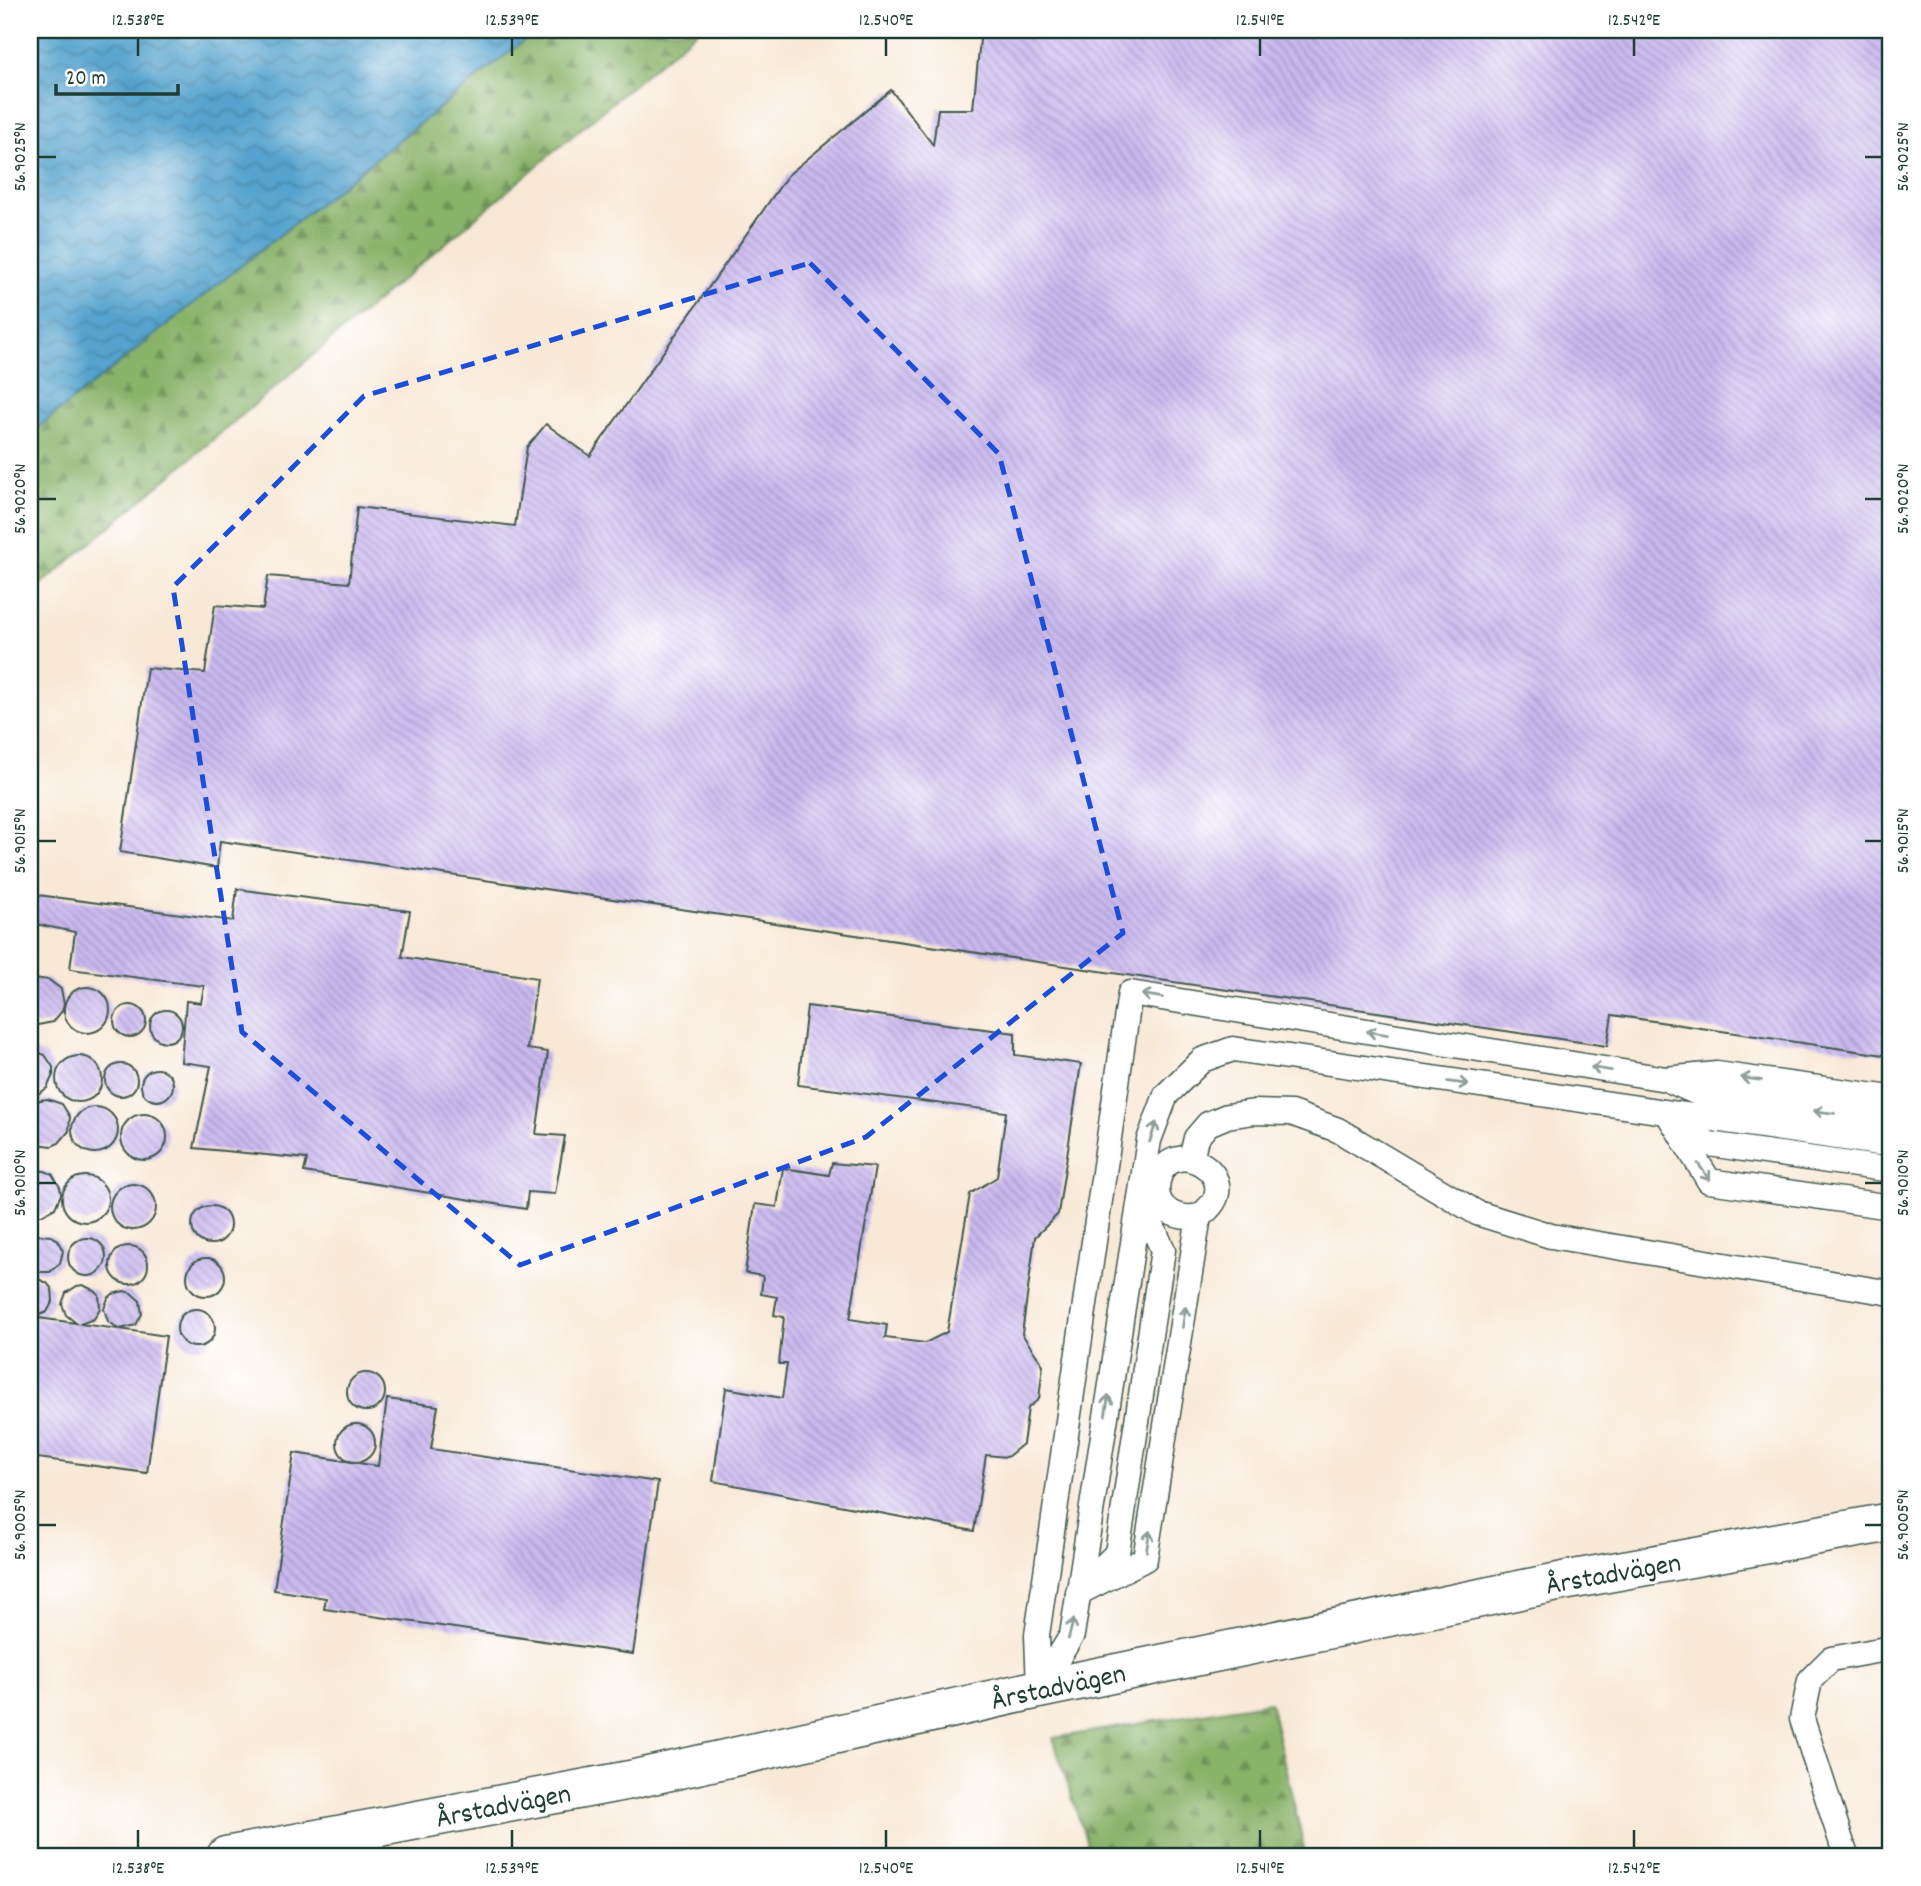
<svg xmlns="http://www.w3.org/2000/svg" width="1921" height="1886" font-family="Dekko,sans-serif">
<defs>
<pattern id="forest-firs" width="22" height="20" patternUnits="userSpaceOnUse" patternTransform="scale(1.75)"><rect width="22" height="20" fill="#8ab36b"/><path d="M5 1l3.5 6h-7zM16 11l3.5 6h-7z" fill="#709359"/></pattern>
<pattern id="water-waves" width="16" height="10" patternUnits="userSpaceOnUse" patternTransform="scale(1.75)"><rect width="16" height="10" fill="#55a3ce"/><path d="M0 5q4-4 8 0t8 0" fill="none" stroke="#4686a8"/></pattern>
<pattern id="building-back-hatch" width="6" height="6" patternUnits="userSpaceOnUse" patternTransform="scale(1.75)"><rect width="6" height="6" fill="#cab9f0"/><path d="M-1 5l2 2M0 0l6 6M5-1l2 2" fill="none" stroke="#a398c3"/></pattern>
</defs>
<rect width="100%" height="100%" fill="#fff"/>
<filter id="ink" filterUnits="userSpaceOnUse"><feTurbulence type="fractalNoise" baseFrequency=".0143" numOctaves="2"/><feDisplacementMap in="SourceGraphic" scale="14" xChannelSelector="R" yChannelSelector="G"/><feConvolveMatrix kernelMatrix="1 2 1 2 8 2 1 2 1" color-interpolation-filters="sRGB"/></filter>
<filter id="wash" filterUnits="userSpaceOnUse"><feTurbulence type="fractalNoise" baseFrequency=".00686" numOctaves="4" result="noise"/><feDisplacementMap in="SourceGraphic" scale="28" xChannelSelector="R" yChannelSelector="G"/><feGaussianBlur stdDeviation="1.57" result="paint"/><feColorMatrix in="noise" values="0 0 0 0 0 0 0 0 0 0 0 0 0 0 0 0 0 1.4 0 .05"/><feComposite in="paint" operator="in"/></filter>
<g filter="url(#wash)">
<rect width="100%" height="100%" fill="#f8e8d6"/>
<g fill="url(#forest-firs)" stroke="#547850" stroke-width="2">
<path d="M 537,30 L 698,30 L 30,594 L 30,434 Z"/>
<path d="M 1270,1702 L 1306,1856 L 1091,1856 L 1053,1738 Z"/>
</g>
<path fill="url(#water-waves)" stroke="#3a7081" stroke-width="2" d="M 30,30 L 537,30 L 30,434 Z"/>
<g id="blocks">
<g fill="url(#building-back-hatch)">
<path d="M 981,30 L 1891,30 L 1891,1056 L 1612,1015 L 1607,1046 L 220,841 L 217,868 L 120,852 L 147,668 L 205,673 L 215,605 L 263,609 L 268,576 L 349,583 L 357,507 L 515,526 L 527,447 L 546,424 L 590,456 L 788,175 L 891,90 L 933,145 L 938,109 L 973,109 Z"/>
<path d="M 237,889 L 410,911 L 402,957 L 537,978 L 527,1049 L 548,1052 L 536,1134 L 565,1136 L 555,1194 L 528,1192 L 526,1209 L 304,1172 L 307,1159 L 194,1148 L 211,1066 L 181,1062 L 186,1001 L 201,1003 L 204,986 L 70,969 L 75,932 L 30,923 L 30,894 L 233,921 Z"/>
<path d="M 41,979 L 49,980 L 61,989 L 64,1004 L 62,1011 L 53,1022 L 38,1025 L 30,1023 L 30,982 Z"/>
<circle cx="87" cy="1010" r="23"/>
<circle cx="130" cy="1021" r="16"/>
<path d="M 807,1006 L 1015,1033 L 1015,1055 L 1081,1064 L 1058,1214 L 1035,1237 L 1022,1334 L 1043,1365 L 1039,1399 L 1028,1408 L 1023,1444 L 1007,1457 L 986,1455 L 974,1531 L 713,1481 L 726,1388 L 782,1398 L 787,1364 L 779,1364 L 784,1317 L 774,1315 L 777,1297 L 761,1294 L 763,1276 L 745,1273 L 755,1204 L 777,1207 L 783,1168 L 829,1175 L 832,1163 L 875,1167 L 850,1319 L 887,1325 L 885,1338 L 925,1343 L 947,1332 L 970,1194 L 997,1177 L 1006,1112 L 798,1085 Z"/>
<circle cx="166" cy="1026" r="16"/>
<path d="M 30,1049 L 45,1055 L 53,1067 L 53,1075 L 47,1088 L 35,1096 L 30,1096 Z"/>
<circle cx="79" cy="1079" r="23"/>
<circle cx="121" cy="1080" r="16"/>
<circle cx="157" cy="1085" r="16"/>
<path d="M 47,1099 L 62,1104 L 70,1117 L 69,1131 L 59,1143 L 52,1146 L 37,1144 L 30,1138 L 30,1107 L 40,1100 Z"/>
<circle cx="95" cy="1130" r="23"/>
<circle cx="144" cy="1137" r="23"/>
<path d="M 30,1170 L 45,1171 L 52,1174 L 60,1187 L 61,1194 L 55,1208 L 42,1215 L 30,1215 Z"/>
<circle cx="85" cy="1199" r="23"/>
<circle cx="133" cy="1207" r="23"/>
<circle cx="211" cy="1225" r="19"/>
<path d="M 39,1235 L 51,1236 L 57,1239 L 63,1251 L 60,1263 L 50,1272 L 37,1272 L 30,1266 L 30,1241 Z"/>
<circle cx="87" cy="1257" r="19"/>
<circle cx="129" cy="1265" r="19"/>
<circle cx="206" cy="1277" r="19"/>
<path d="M 36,1278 L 47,1283 L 52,1289 L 53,1301 L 47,1312 L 35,1317 L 30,1316 L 30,1279 Z"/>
<path d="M 83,1285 L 95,1291 L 99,1295 L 100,1308 L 94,1319 L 80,1324 L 119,1329 L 108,1321 L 104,1309 L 108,1298 L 113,1294 L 124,1291 L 131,1293 L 140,1301 L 142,1314 L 136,1325 L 120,1329 L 166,1336 L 147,1473 L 30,1457 L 30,1317 L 76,1323 L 66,1315 L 62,1304 L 66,1293 L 77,1286 Z"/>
<circle cx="196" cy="1328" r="19"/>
<circle cx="366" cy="1392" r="19"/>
<path d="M 387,1399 L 438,1406 L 431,1449 L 658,1482 L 633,1654 L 324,1609 L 326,1598 L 274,1590 L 294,1453 L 378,1466 Z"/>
<circle cx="356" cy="1443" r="19"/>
</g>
</g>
</g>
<g filter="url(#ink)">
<use href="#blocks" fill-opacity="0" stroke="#40574c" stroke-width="2"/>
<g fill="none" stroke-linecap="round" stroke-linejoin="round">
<g stroke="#40574c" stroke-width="27">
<g id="lane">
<path d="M 1666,1079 L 1717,1074 L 1891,1098"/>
<path d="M 1668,1114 L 1709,1181 L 1891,1207"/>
<path d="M 1677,1121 L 1709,1144 L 1891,1170"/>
<path d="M 1191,1159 L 1196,1138 L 1208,1124 L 1227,1116 L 1254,1112 L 1291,1113 L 1338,1130 L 1477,1213 L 1551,1236 L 1891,1293"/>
<path d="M 1093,1577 L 1117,1553 L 1163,1250 L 1140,1199"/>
<path d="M 1078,1593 L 1145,1559 L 1199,1216 C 1254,1179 1169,1129 1158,1181 C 1152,1208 1176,1221 1199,1216"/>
<path d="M 1039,1689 L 1037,1635 L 1130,993 L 1666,1079 L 1702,1095 L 1891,1122"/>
<path d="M 1039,1689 L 1072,1635 L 1149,1140 L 1166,1095 L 1202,1060 L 1233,1049 L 1891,1145"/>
<path d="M 1846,1856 L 1802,1719 L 1810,1680 L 1831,1659 L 1891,1648"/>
</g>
</g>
<g stroke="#40574c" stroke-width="41">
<path id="secondary" d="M 226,1856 L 630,1780 L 1039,1689 L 1563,1581 L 1891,1522"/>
</g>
<use href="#lane" stroke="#fff" stroke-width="24"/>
<use href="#secondary" stroke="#fff" stroke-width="38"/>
</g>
<defs><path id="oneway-shaft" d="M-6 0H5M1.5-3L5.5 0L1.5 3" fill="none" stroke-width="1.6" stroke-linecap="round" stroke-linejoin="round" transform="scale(1.75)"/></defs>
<g stroke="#8f9e9a">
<use href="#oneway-shaft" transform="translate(1152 996) rotate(-171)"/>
<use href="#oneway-shaft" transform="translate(1377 1033) rotate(-171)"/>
<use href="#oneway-shaft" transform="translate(1601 1069) rotate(-171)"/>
<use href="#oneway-shaft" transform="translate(1751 1079) rotate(-172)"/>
<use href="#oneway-shaft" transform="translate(1458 1083) rotate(8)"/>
<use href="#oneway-shaft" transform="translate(1824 1112) rotate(-172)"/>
<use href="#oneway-shaft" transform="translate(1153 1132) rotate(-71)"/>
<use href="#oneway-shaft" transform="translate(1704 1172) rotate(55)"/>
<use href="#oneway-shaft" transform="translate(1184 1317) rotate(-81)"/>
<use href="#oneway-shaft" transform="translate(1107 1405) rotate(-81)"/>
<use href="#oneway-shaft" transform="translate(1148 1541) rotate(-81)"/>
<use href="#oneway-shaft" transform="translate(1071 1629) rotate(-75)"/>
</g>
</g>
<path fill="none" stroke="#1d4ed8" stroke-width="5" stroke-dasharray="14 9" stroke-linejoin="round" d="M 810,263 L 999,454 L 1123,933 L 866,1137 L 520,1265 L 242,1032 L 173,587 L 364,396 Z"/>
<path fill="none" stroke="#1f3d34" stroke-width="2.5" d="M 138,38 L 138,56M 512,38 L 512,56M 886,38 L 886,56M 1260,38 L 1260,56M 1634,38 L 1634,56M 38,157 L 56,157M 1865,157 L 1882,157M 38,499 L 56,499M 1865,499 L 1882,499M 38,841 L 56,841M 1865,841 L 1882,841M 38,1183 L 56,1183M 1865,1183 L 1882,1183M 38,1525 L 56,1525M 1865,1525 L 1882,1525M 138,1830 L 138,1848M 512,1830 L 512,1848M 886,1830 L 886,1848M 1260,1830 L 1260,1848M 1634,1830 L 1634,1848"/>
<g text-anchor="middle" stroke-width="5" stroke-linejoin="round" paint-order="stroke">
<g font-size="28" fill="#1f3d34" stroke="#fff">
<text transform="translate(1613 1572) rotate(-10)" y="10">Årstadvägen</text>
<text transform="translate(1058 1685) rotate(-12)" y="10">Årstadvägen</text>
<text transform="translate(503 1804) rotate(-11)" y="10">Årstadvägen</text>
</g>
</g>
<rect width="1921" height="1886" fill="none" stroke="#fff" stroke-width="77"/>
<path d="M56 84v10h122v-10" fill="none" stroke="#1f3d34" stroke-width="3.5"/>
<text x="66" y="84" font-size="21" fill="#1f3d34" stroke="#ffffff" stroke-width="5" paint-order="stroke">20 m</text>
<rect x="38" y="38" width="1844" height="1810" fill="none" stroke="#1f3d34" stroke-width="2.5"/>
<g font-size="18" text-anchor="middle" fill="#1f3d34">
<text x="138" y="25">12.538°E</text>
<text x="512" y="25">12.539°E</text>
<text x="886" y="25">12.540°E</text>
<text x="1260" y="25">12.541°E</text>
<text x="1634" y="25">12.542°E</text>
<text transform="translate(19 157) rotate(-90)" y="6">56.9025°N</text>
<text transform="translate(1902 157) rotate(-90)" y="6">56.9025°N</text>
<text transform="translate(19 499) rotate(-90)" y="6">56.9020°N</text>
<text transform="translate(1902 499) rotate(-90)" y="6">56.9020°N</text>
<text transform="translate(19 841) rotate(-90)" y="6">56.9015°N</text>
<text transform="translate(1902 841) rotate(-90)" y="6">56.9015°N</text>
<text transform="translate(19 1183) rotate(-90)" y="6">56.9010°N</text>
<text transform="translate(1902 1183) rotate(-90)" y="6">56.9010°N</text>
<text transform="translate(19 1525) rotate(-90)" y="6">56.9005°N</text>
<text transform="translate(1902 1525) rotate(-90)" y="6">56.9005°N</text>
<text x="138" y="1873">12.538°E</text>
<text x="512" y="1873">12.539°E</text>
<text x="886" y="1873">12.540°E</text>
<text x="1260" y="1873">12.541°E</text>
<text x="1634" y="1873">12.542°E</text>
</g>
</svg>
